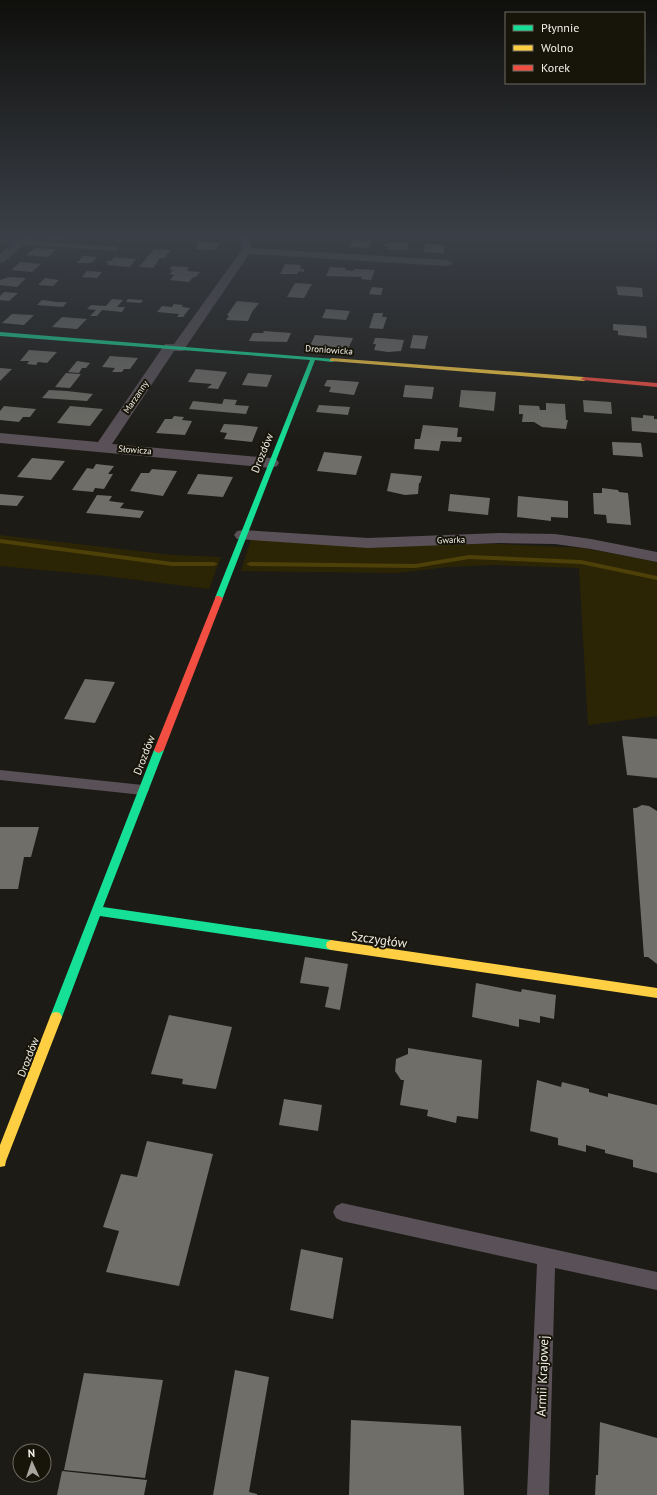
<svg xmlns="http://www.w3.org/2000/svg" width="657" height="1495" font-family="'PT Sans',sans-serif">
<rect width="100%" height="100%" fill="#1c1b16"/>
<g fill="#2c2505">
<path d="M 0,535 L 172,555 L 221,557 L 209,589 L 97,575 L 0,566 Z"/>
<path d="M 251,539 L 360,545 L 499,544 L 583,548 L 657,562 L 657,716 L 588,725 L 579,568 L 493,565 L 448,567 L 397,573 L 241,571 Z"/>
</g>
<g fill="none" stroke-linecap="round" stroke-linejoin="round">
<g fill="#4d4008" fill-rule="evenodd">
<path d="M 0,539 L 172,562 L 214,562 L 218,564 L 214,566 L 172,566 L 0,543 Z"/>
<path d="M 469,555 L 581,560 L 657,576 L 657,580 L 581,564 L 469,559 L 415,568 L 250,566 L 246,564 L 250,562 L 415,564 Z"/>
</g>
</g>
<g fill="#6f6e68">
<path d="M 49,235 L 70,235 L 63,241 L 45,239 Z"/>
<path d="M 352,240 L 372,241 L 369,248 L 349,247 Z"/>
<path d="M 198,241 L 221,243 L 215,250 L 195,249 L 198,245 L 195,245 Z"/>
<path d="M 389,242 L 409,243 L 407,250 L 387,249 L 388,246 L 383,246 L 384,243 L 388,244 Z"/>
<path d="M 425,244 L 445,245 L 443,253 L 424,252 Z"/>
<path d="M 35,248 L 56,249 L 48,257 L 26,255 Z"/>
<path d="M 154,249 L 171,250 L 164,258 L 160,258 L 153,268 L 139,267 Z"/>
<path d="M 83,256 L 97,257 L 91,263 L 77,263 Z"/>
<path d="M 114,257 L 136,259 L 130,267 L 107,265 L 109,263 L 105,263 L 107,261 L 111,261 Z"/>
<path d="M 20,262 L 41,264 L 32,272 L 11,270 Z"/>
<path d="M 285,264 L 301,265 L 300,269 L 304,269 L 304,272 L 299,271 L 297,274 L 280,274 Z"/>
<path d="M 172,266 L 189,267 L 187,271 L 200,272 L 196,277 L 193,277 L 189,282 L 170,280 L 174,275 L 170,274 L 173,270 L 169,269 Z"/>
<path d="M 330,267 L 346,268 L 345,270 L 353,271 L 354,269 L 375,270 L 371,280 L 361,279 L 362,277 L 326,276 Z"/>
<path d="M 87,271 L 102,272 L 97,278 L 82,277 Z"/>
<path d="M 9,277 L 26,278 L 17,287 L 0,285 L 0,280 Z"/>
<path d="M 45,278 L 59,280 L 53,286 L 38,285 Z"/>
<path d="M 295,283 L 312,284 L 304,298 L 287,297 Z"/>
<path d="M 616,286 L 642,288 L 643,297 L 618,295 Z"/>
<path d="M 372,287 L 383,288 L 381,295 L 369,294 Z"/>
<path d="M 4,292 L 18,293 L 9,301 L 0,300 L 0,296 Z"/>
<path d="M 112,299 L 123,300 L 117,307 L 125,307 L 122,312 L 102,310 L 97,316 L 90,316 L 96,310 L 87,309 L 91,305 L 106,306 Z"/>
<path d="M 128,299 L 143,300 L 141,303 L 126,302 Z"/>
<path d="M 42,300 L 57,302 L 67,302 L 63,307 L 37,305 Z"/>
<path d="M 237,301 L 259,303 L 252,312 L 248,321 L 226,320 L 229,316 L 227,315 Z"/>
<path d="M 174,304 L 183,305 L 182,307 L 190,308 L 183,317 L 177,317 L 179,314 L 157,312 L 162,306 L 172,307 Z"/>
<path d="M 326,309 L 350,311 L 346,320 L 322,318 Z"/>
<path d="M 374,313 L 383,313 L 382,317 L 387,317 L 383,329 L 369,328 Z"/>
<path d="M 12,314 L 34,315 L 24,325 L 2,323 Z"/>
<path d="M 62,317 L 87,319 L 77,329 L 52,327 Z"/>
<path d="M 613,324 L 646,326 L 647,338 L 618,335 L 618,331 L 613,330 Z"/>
<path d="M 264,331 L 291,333 L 287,342 L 249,341 L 253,333 L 263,333 Z"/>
<path d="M 315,335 L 340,337 L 353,338 L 348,349 L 310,346 Z"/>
<path d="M 413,335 L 428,336 L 425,349 L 410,348 Z"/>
<path d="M 375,338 L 380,338 L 404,340 L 401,351 L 388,352 L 374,350 L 376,344 L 373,344 Z"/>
<path d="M 29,350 L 57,352 L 47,363 L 38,362 L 36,365 L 27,364 L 29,361 L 20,361 Z"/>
<path d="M 110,356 L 138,358 L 130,369 L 124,369 L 122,372 L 112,372 L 115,368 L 102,367 Z"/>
<path d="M 77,361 L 90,363 L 86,368 L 82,368 L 79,373 L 68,372 Z"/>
<path d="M 0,368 L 12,369 L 0,381 Z"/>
<path d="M 196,369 L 227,372 L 218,389 L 207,388 L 212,384 L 188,382 Z"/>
<path d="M 66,373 L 81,374 L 70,388 L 55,387 Z"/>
<path d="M 248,373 L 272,375 L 267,387 L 242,385 Z"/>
<path d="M 327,380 L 333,380 L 359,382 L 354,395 L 329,392 L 331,387 L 324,386 Z"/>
<path d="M 405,385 L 434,387 L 432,399 L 403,397 Z"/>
<path d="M 49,390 L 67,391 L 93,394 L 87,401 L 42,398 Z"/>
<path d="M 461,390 L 496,392 L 494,411 L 459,407 Z"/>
<path d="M 224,399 L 237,400 L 235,405 L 249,406 L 246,414 L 189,409 L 193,401 L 222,404 Z"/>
<path d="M 583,400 L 611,402 L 612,414 L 584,412 Z"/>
<path d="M 546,403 L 565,404 L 566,420 L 568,420 L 566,429 L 542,427 L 534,422 L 522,422 L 523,414 L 519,414 L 519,405 L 539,406 L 540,410 L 546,410 Z"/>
<path d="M 319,405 L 350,407 L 348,415 L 316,412 Z"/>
<path d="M 4,406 L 36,409 L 30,417 L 23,417 L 19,422 L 0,420 L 0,411 Z"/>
<path d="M 70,406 L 103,409 L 90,426 L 57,423 Z"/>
<path d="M 643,415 L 654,416 L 654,419 L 657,419 L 657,433 L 632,431 L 631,417 L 643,418 Z"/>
<path d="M 174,416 L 184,417 L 182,420 L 192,421 L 185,435 L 156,433 L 165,419 L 172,419 Z"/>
<path d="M 224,424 L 240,425 L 258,427 L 252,442 L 224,439 L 227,433 L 220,432 Z"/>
<path d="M 423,425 L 458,428 L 457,437 L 462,437 L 461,442 L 441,441 L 439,451 L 414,449 L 415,439 L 420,439 Z"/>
<path d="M 612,442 L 641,443 L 643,457 L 613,455 Z"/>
<path d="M 324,452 L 362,456 L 356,475 L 317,471 Z"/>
<path d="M 32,458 L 65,461 L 51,480 L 17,477 Z"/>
<path d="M 96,464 L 114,466 L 108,474 L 113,474 L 104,489 L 95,488 L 93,492 L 72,490 L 87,468 L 93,469 Z"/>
<path d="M 152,469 L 177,471 L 163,496 L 130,491 L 141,473 L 149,473 Z"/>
<path d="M 391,473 L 422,476 L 420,483 L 419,483 L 418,494 L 405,495 L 387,491 Z"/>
<path d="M 198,474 L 233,477 L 223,497 L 187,494 Z"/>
<path d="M 602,488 L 618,490 L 619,492 L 628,493 L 631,525 L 607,523 L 606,515 L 594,514 L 593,493 L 602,493 Z"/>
<path d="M 0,494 L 24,496 L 17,506 L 0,505 Z"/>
<path d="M 450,494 L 490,498 L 488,515 L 448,511 Z"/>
<path d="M 97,495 L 112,496 L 109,501 L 124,503 L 120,508 L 144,511 L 140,518 L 86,513 Z"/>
<path d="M 518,496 L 568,501 L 568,518 L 551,517 L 551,521 L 517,517 Z"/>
<path d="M 85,679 L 115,682 L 95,723 L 64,719 Z"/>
<path d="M 622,736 L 657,739 L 657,778 L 627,775 Z"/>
<path d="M 642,805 L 649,806 L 657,811 L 657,964 L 648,957 L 644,957 L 633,808 L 636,808 Z"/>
<path d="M 0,827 L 39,827 L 31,857 L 24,857 L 18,889 L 0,889 Z"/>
<path d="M 305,957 L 348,964 L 340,1010 L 325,1007 L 329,987 L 300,983 Z"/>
<path d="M 476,983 L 521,992 L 522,989 L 556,995 L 554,1019 L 540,1016 L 540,1023 L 519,1019 L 519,1027 L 472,1017 Z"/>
<path d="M 169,1015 L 232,1027 L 216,1089 L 182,1084 L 183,1079 L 151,1074 Z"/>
<path d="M 408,1048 L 482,1060 L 478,1119 L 457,1116 L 456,1123 L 427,1116 L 428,1110 L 400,1105 L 404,1080 L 401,1080 L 395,1071 L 396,1059 L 408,1054 Z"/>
<path d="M 537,1080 L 561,1087 L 562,1082 L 589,1089 L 589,1092 L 608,1097 L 608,1093 L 657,1105 L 657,1173 L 633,1167 L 633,1160 L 605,1153 L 605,1150 L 586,1145 L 586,1152 L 558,1145 L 558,1138 L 530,1131 Z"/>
<path d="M 284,1099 L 322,1105 L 318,1131 L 279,1125 Z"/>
<path d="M 147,1141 L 213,1154 L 179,1286 L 106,1272 L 119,1231 L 103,1227 L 121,1174 L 137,1177 Z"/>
<path d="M 301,1249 L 343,1258 L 333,1319 L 290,1310 Z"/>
<path d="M 235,1370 L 269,1377 L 249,1492 L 257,1494 L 257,1495 L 213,1495 Z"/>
<path d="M 84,1373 L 163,1380 L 145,1478 L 64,1470 Z"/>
<path d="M 351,1420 L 461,1426 L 464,1495 L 349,1495 Z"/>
<path d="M 600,1422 L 657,1438 L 657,1495 L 595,1495 L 596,1475 L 598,1475 Z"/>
<path d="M 62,1471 L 147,1480 L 144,1495 L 57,1495 Z"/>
</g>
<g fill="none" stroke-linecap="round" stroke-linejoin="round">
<g fill="#595157" fill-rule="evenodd">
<path d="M 0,239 L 116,247 L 119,249 L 116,251 L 0,243 Z"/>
<path d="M 0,770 L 143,785 L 147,787 L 149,790 L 147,793 L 143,795 L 0,780 Z"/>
<path d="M 342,1203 L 657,1272 L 657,1290 L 555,1268 L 549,1495 L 527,1495 L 537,1264 L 342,1221 L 336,1218 L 333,1212 L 336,1206 Z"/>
</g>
<g fill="#595157" fill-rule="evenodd">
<path d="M 24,235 L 35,235 L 4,262 L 0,263 L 0,254 Z"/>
<path d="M 237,235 L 247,235 L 251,244 L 251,248 L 447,260 L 453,263 L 447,266 L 249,254 L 183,351 L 174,351 L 112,444 L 271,458 L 277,460 L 279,463 L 277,466 L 271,468 L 0,443 L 0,433 L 98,442 L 165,344 L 174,344 L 241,251 L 241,244 Z"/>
<path d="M 651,235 L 657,235 L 657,241 L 653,240 Z"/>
<path d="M 243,530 L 368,538 L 500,533 L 555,534 L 591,539 L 657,552 L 657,562 L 591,549 L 555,544 L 500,543 L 368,548 L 237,539 L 234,535 L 237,531 Z"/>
</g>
<g fill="#16e098" fill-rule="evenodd">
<path d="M 0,332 L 334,359 L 334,361 L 332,362 L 315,360 L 222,600 L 219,600 L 215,598 L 310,360 L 0,336 Z"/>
<path d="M 159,747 L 164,750 L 103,907 L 331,940 L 335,942 L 336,945 L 335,948 L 331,950 L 100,916 L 62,1017 L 60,1021 L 56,1022 L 52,1021 L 50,1017 L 154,750 Z"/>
</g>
<g fill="#ffcf43" fill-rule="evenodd">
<path d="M 332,358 L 584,377 L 587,379 L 584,381 L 330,361 L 330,359 Z"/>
<path d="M 331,940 L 657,988 L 657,998 L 331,950 L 327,948 L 326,945 L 327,942 Z"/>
<path d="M 56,1012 L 60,1013 L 62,1017 L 6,1161 L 5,1166 L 0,1167 L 0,1145 L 50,1017 L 52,1013 Z"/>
</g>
<g fill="#f24e42" fill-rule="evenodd">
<path d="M 584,377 L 657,383 L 657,387 L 582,380 L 581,379 Z"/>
<path d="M 216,596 L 219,596 L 223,598 L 164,750 L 159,753 L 156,752 L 154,750 Z"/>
</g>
</g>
<linearGradient id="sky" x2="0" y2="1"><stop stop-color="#0f0f0c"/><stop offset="0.53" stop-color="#3a3f47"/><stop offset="1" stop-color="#3a3f47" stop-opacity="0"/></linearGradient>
<rect width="657" height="444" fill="url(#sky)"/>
<g text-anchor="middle" stroke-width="4" stroke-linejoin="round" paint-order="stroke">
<g font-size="9" fill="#f1efe7" stroke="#171409">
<text transform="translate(329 350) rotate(4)" y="3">Droniowicka</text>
<text transform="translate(136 397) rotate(-56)" y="3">Marzanny</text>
<text transform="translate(135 450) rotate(5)" y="3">Słowicza</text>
<text transform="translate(451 540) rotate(-2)" y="3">Gwarka</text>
</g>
<g font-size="11" fill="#f1efe7" stroke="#171409">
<text transform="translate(262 453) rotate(-68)" y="4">Drozdów</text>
<text transform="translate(144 755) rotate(-69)" y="4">Drozdów</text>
<text transform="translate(28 1057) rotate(-69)" y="4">Drozdów</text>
</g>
<g font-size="13" fill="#f1efe7" stroke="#171409">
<text transform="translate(379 939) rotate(8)" y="5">Szczygłów</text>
<text transform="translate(542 1376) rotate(-88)" y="5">Armii Krajowej</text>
</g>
</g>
<rect x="505" y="12" width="140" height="72" fill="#171409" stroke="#6e6c62"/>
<rect x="513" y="25" width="20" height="6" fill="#16e098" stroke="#6e6c62"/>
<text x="541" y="32" font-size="12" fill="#f1efe7">Płynnie</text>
<rect x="513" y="45" width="20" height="6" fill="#ffcf43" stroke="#6e6c62"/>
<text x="541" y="52" font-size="12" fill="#f1efe7">Wolno</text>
<rect x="513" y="65" width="20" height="6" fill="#f24e42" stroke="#6e6c62"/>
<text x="541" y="72" font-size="12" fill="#f1efe7">Korek</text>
<g transform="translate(32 1463) rotate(357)"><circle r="19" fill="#171409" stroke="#6e6c62"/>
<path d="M0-3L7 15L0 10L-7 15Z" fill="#a6a59e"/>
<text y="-6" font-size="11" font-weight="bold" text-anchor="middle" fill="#f1efe7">N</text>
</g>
</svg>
